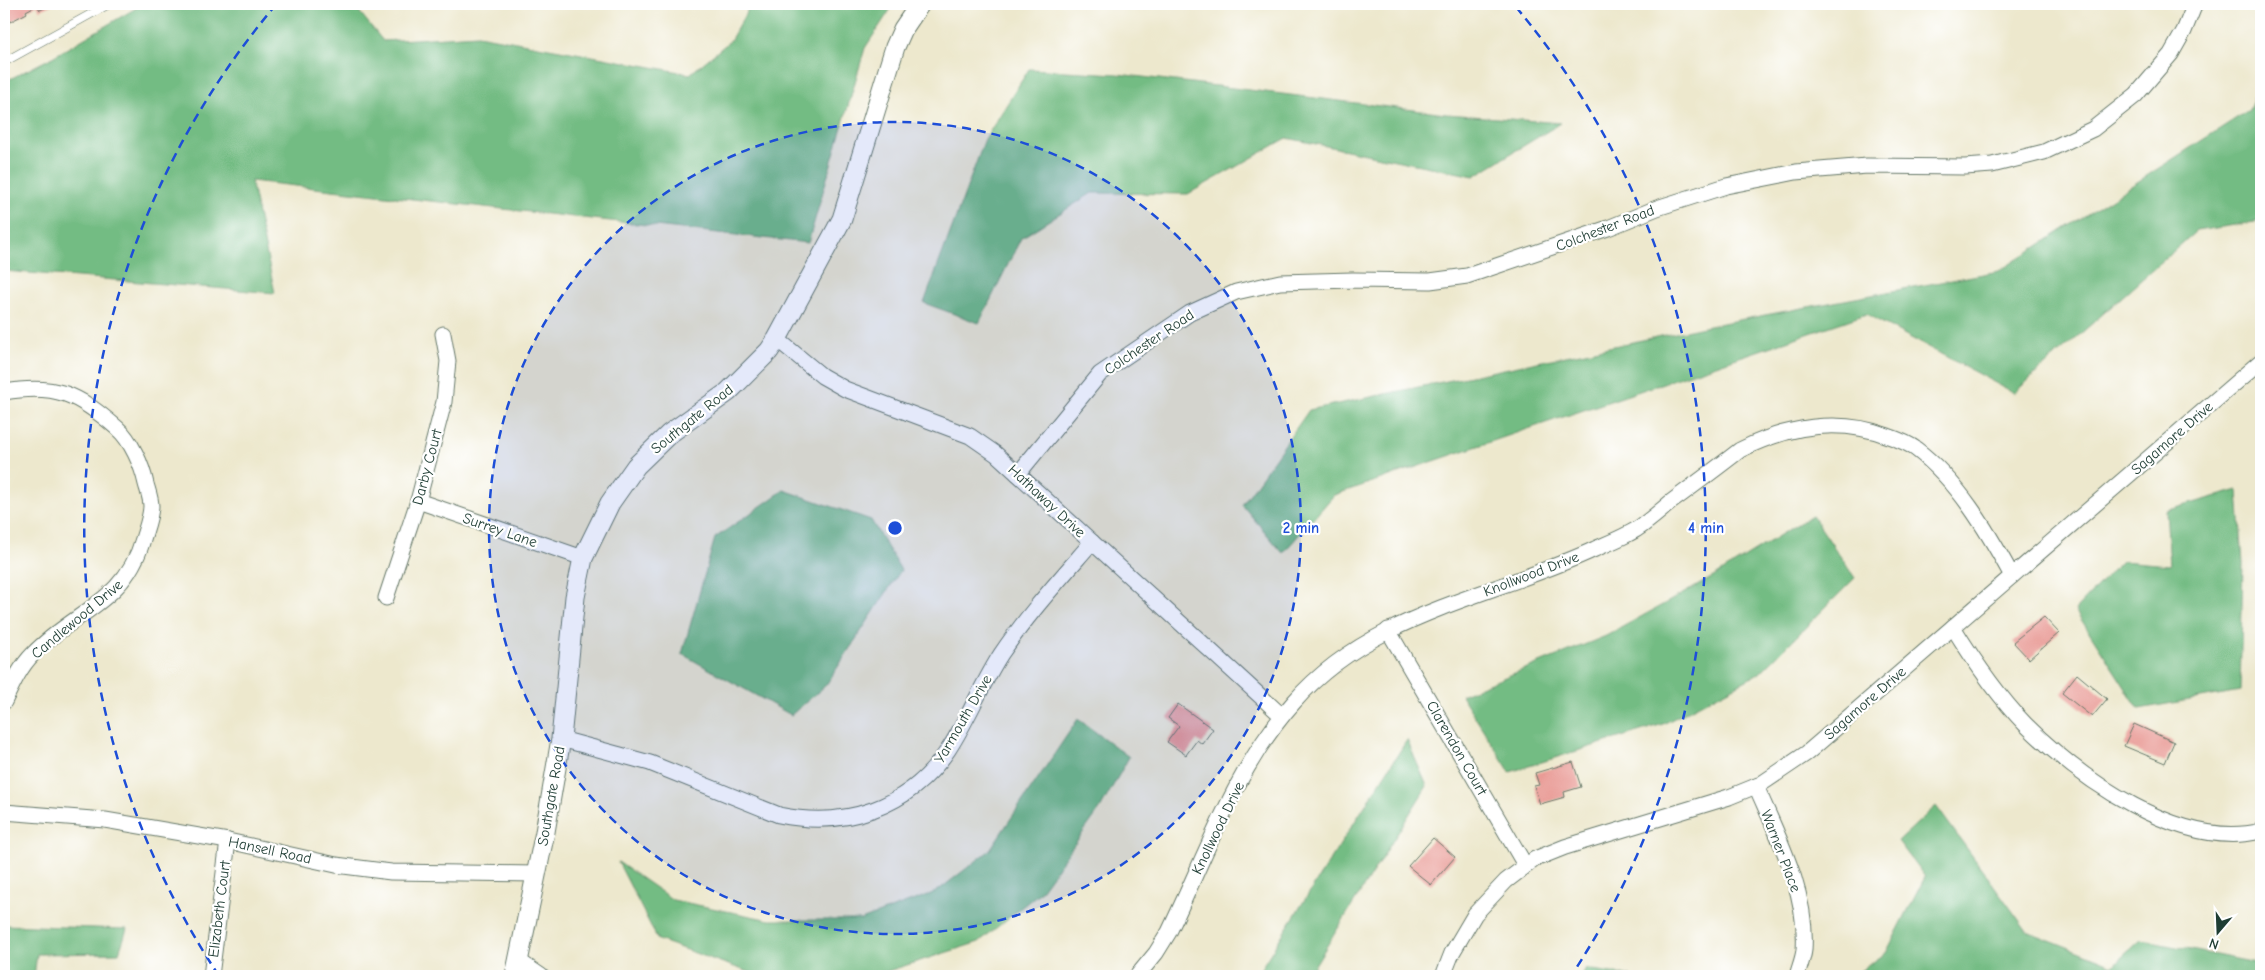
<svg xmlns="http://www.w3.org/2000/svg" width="2265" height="980" font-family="'Comic Neue',sans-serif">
<rect width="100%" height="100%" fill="#fff"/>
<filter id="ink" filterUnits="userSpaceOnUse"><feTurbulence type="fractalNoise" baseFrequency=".02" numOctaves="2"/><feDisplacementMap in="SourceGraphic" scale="10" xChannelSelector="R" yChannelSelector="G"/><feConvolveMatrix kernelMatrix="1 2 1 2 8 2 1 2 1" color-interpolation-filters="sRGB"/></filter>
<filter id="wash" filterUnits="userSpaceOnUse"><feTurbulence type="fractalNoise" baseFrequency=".0096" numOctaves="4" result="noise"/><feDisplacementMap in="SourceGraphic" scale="20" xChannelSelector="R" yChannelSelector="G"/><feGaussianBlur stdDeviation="1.12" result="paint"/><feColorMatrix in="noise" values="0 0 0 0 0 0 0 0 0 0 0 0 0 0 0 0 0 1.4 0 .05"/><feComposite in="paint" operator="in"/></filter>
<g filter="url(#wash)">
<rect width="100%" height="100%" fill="#ede8cd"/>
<g fill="#73bc83" stroke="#497c5c">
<path d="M 143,4 L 222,4 L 224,7 L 240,4 L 353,4 L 383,41 L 478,35 L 690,74 L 730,41 L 751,4 L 894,4 L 865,48 L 808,243 L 251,181 L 275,293 L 4,271 L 4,82 L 49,59 Z"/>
<path d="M 1029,69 L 1118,74 L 1446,114 L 1561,123 L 1474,176 L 1287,138 L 1188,194 L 1092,193 L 1021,238 L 979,323 L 924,303 L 985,139 Z"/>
<path d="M 2261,82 L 2261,221 L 2196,231 L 2014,393 L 1866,314 L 1334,495 L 1283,553 L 1242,505 L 1309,410 L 1728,322 L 1999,271 L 2249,110 Z"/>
<path d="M 784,490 L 871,520 L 901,570 L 826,685 L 791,715 L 682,654 L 715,538 Z"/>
<path d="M 2238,490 L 2243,564 L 2240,691 L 2139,709 L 2075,610 L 2122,561 L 2170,565 L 2166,511 Z"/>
<path d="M 1812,515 L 1855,578 L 1760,673 L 1663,724 L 1510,772 L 1461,695 L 1606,636 L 1715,576 Z"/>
<path d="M 1078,719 L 1129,757 L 1100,809 L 1039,893 L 979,942 L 885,972 L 835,976 L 760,976 L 658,940 L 618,862 L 673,900 L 770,920 L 861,920 L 936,892 L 989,851 Z"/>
<path d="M 1407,740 L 1427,786 L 1308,976 L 1256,976 Z"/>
<path d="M 1936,806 L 2027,931 L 2113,965 L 2141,940 L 2261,964 L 2261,976 L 1853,976 L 1886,953 L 1925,877 L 1898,841 Z"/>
<path d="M 4,925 L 127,929 L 119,953 L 37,954 L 34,976 L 4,976 Z"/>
<path d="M 1586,969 L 1631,976 L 1582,976 Z"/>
</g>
<g id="blocks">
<g fill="#e99b96">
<path d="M 4,4 L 53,4 L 40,10 L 37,5 L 26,11 L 27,13 L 4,25 Z"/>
<path d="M 2044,617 L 2059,633 L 2029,659 L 2013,642 Z"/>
<path d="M 2077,674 L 2107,699 L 2092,717 L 2062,693 Z"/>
<path d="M 1178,704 L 1213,729 L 1202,744 L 1197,740 L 1186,755 L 1167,742 L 1179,726 L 1168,718 Z"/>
<path d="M 2134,724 L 2174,742 L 2165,763 L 2124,746 Z"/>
<path d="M 1573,762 L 1581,787 L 1564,792 L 1565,797 L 1540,804 L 1534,786 L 1539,785 L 1535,773 Z"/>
<path d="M 1433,838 L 1455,857 L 1431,885 L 1408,866 Z"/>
</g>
</g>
</g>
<g filter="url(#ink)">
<use href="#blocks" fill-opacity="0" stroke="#67796a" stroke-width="1"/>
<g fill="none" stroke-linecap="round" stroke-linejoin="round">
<g stroke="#67796a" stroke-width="9">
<path id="service" d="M 4,62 L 109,4"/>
</g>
<g stroke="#67796a" stroke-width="17">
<g id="minor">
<path d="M 777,339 L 822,376 L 845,389 L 970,436 L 996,454 L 1282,716"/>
<path d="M 4,392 C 56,383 78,394 117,428 C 131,440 142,465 146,484 C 148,491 151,499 151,506 C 151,516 146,529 143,539 C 125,603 74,611 33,654 C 20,667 12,685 4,702"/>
<path d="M 1018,474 L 1100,374 L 1190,313 L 1236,292 L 1280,282 L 1353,280 L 1430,281 L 1467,276 L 1608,228 L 1657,208 L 1726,186 L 1796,172 L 1867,166 L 1965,167 L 1992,165 L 2044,152 L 2093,129 L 2136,95 L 2171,54 L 2184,31 L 2195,4"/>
<path d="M 418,501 L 583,558"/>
<path d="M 386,598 L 418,501 L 444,402 L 448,361 L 443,334"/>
<path d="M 1953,627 C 1974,661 1997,695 2025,724 C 2079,778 2181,851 2261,831"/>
<path d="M 1388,630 L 1525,865"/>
<path d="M 561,739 L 650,763 L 779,815 C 845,829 909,808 948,750 C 968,720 981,685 1001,654 C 1028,614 1060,579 1092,542"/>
<path d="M 1756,786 C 1778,837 1808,893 1804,950 C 1803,959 1799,968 1797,976"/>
<path d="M 4,812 L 105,820 L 228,841 L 336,865 L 391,872 L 537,874"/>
<path d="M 519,961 L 541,976"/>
<path d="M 211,976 L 228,841"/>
<path d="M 1137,976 L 1156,953 L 1169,932 C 1207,854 1235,768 1294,702 C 1371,613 1493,597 1595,549 C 1609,543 1624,537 1637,529 C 1649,521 1660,511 1671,502 C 1694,485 1717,468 1740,450 C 1786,427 1838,417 1888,436 C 1897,439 1908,443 1916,449 C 1958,481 1987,530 2012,576"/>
<path d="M 1443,976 L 1452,953 L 1475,914 L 1506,881 L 1535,859 L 1565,847 L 1729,797 L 1761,784 L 1807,753 L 2261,361"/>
</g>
</g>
<g stroke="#67796a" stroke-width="21">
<path id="tertiary" d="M 515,976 L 545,832 L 561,739 L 575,597 L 583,558 L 610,503 L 636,466 L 669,434 L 728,392 L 769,351 L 777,339 L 842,219 L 895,47 L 903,29 L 920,4"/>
</g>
<use href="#service" stroke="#fff" stroke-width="8"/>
<use href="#minor" stroke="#fff" stroke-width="15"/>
<use href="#tertiary" stroke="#fff" stroke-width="19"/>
</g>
</g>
<circle cx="895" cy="528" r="406" fill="#1d4ed8" fill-opacity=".12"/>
<g fill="none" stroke="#1d4ed8" stroke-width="2.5" stroke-dasharray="9 6">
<circle cx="895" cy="528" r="406"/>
<path d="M219 976A811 811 0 0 1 274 7M1516 7A811 811 0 0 1 1571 976"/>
</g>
<g text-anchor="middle" stroke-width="4.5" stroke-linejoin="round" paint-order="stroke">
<g font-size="15" fill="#1f3d34" stroke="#fff">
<text transform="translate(1605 228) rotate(-21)" y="5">Colchester Road</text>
<text transform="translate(1149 342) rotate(-34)" y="5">Colchester Road</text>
<text transform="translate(692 419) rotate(-39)" y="5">Southgate Road</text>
<text transform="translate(2172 438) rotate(-41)" y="5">Sagamore Drive</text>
<text transform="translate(427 467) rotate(-75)" y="5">Darby Court</text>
<text transform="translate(1047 501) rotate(43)" y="5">Hathaway Drive</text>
<text transform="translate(500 530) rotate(19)" y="5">Surrey Lane</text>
<text transform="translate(1531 574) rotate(-21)" y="5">Knollwood Drive</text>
<text transform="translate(77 619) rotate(-40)" y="5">Candlewood Drive</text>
<text transform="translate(1865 703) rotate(-41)" y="5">Sagamore Drive</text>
<text transform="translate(963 719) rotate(-60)" y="5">Yarmouth Drive</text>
<text transform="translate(1457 748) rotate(60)" y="5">Clarendon Court</text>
<text transform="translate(551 796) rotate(-80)" y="5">Southgate Road</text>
<text transform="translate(1218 828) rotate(-64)" y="5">Knollwood Drive</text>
<text transform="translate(270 850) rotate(12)" y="5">Hansell Road</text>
<text transform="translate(1781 851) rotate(69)" y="5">Warner Place</text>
<text transform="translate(219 909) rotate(-83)" y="5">Elizabeth Court</text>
</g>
</g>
<circle cx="895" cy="528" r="8" fill="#1d4ed8" stroke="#fff" stroke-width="2.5"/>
<g font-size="15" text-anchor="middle" font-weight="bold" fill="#1d4ed8" stroke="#fff" stroke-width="4.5" stroke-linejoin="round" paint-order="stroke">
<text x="1301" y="533">2 min</text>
<text x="1706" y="533">4 min</text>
</g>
<rect width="2265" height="980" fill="none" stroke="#fff" stroke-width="20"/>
<g transform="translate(2218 932) rotate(199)" stroke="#ffffff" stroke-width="4" paint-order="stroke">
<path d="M0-4L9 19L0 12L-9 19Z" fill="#1f3d34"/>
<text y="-8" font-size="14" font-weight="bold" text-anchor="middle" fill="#1f3d34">N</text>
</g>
</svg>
